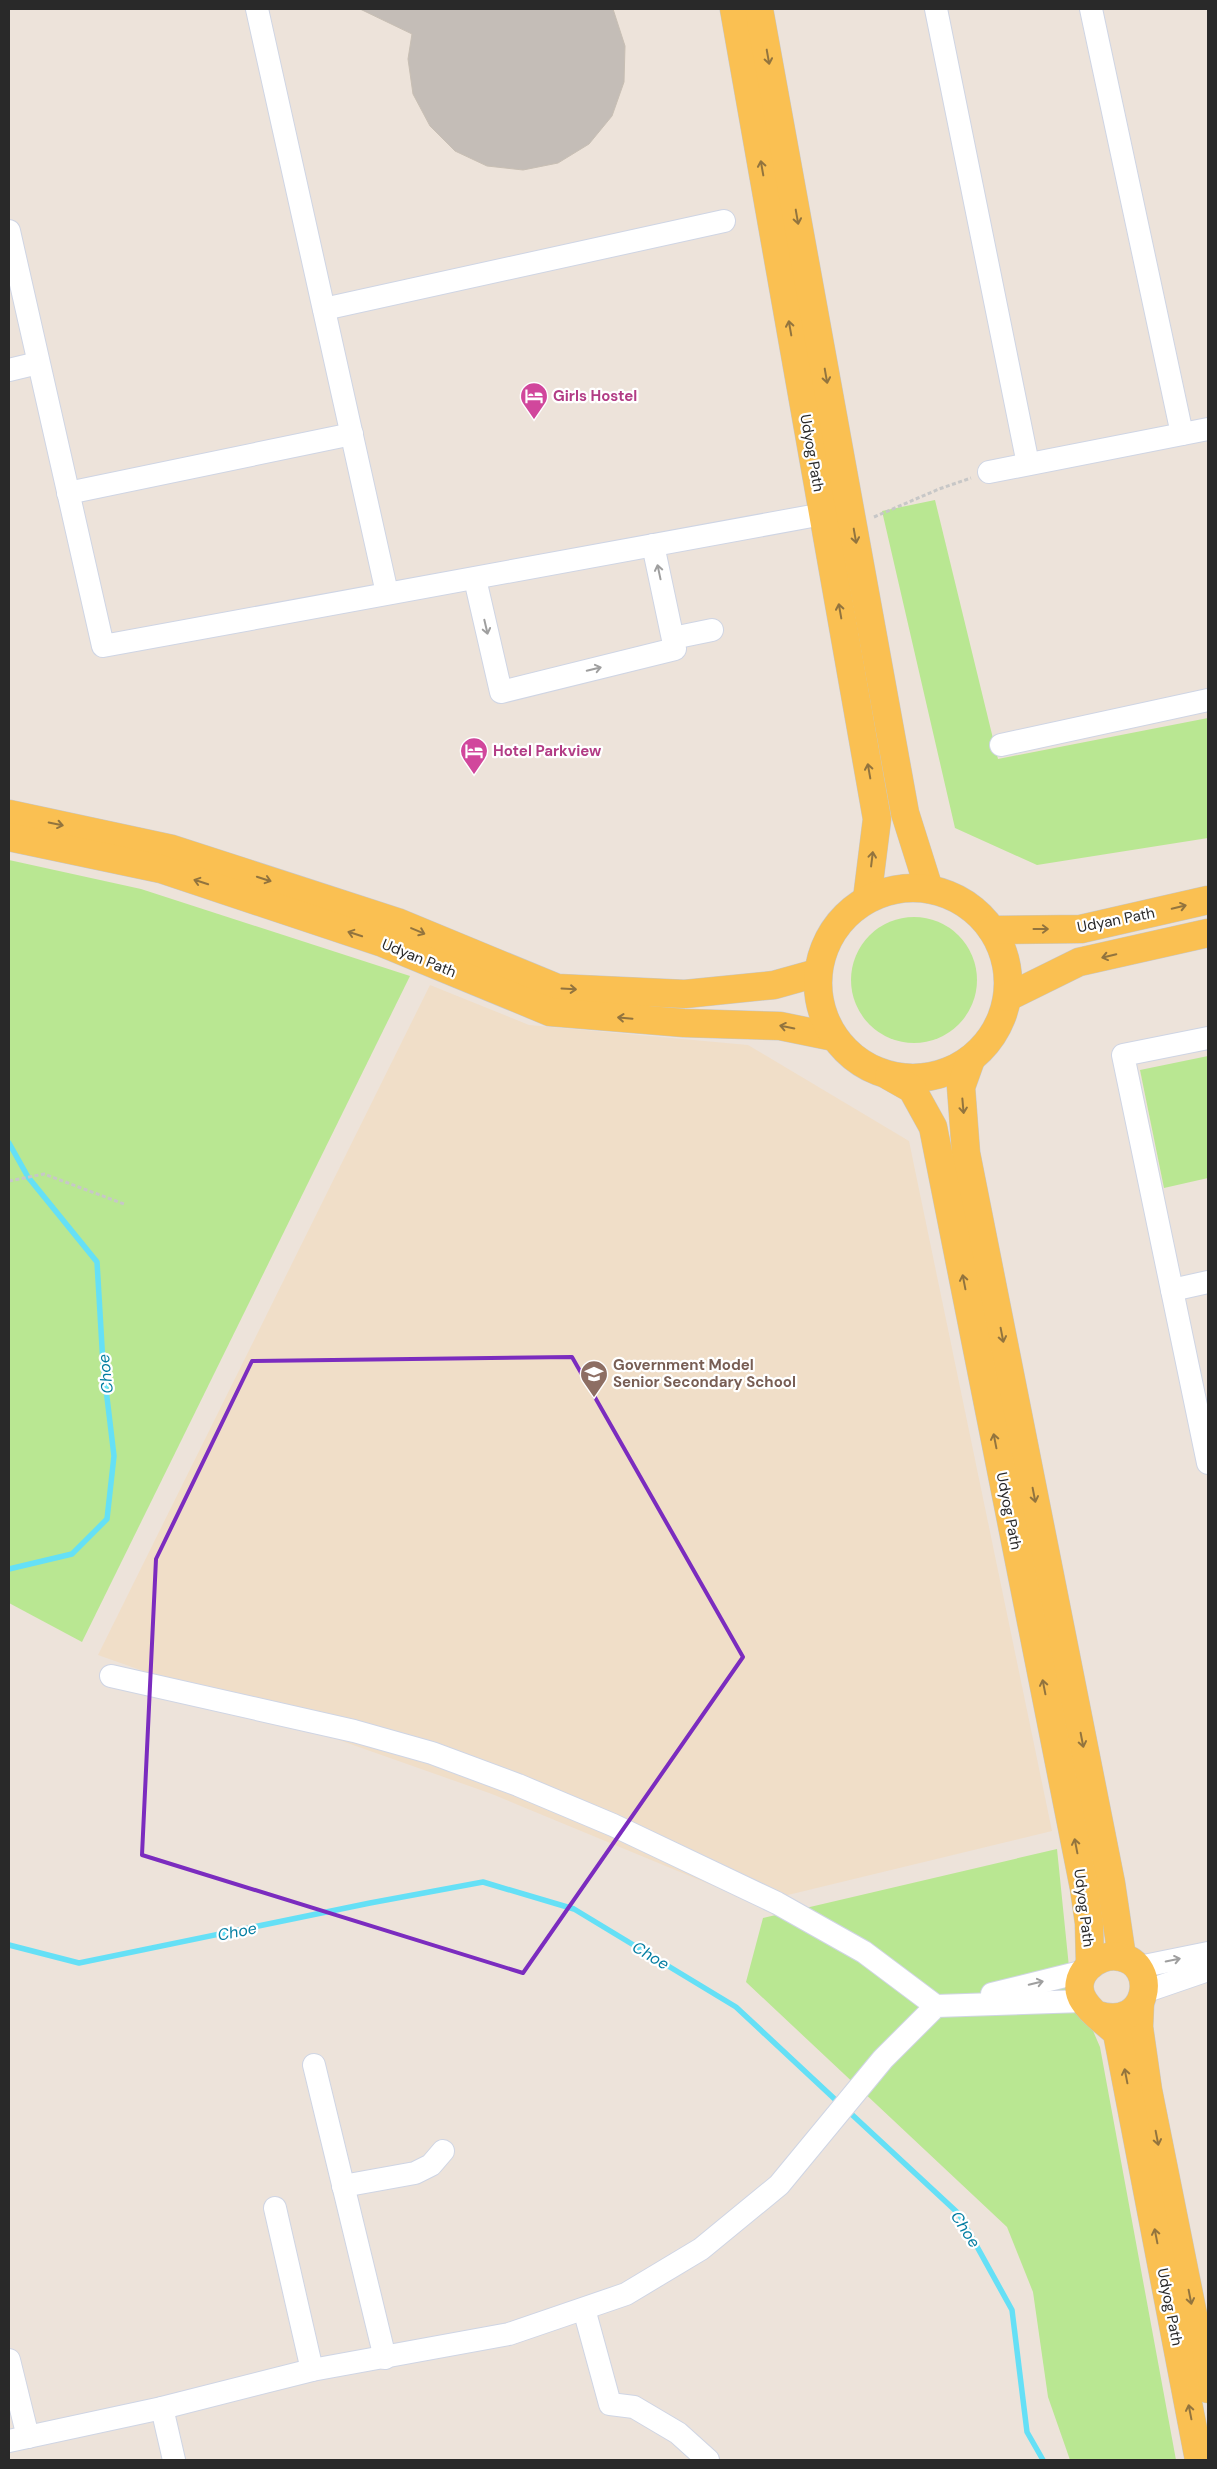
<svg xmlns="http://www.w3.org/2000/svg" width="1217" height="2469" font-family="'DM Sans',sans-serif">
<rect width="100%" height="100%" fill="#ede3da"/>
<path fill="#f0dec8" d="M 430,985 L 529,1025 L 748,1045 L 909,1141 L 1052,1831 L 755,1903 L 492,1794 L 98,1655 Z"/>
<g fill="#b9e792">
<path d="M 935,500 L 998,759 L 1208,718 L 1208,838 L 1037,865 L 955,828 L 882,511 Z"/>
<path d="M 9,860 L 141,889 L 410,976 L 82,1642 L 9,1603 Z"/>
<circle cx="914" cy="980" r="63"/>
<path d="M 1208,1056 L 1208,1178 L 1164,1188 L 1140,1070 Z"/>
<path d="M 1057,1849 L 1070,1977 L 1100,2047 L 1176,2460 L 1070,2460 L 1048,2397 L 1033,2292 L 1007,2227 L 746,1982 L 763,1918 Z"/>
</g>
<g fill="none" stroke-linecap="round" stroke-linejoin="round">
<g stroke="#65e0f6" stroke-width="5.5">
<path d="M 9,1143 L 28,1177 L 97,1262 L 103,1364 L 114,1456 L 107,1519 L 72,1554 L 9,1569"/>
<path d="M 9,1945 L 79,1963 L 370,1903 L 483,1882 L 574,1909 L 736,2007 L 840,2104"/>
<path d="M 847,2110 L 959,2214 L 1012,2310 L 1027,2432 L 1043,2460"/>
</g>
</g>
<path fill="#c4bdb7" stroke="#c8bfb4" d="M 360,9 L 613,9 L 625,46 L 624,82 L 612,116 L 589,144 L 558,163 L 523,170 L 487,166 L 455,151 L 430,126 L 413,94 L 408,59 L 412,34 Z"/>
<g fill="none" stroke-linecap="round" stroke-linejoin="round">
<g stroke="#cfd5e4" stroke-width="24">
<g id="minor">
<path d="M 257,9 L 387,593"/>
<path d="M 936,9 L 1028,464"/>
<path d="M 1091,9 L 1182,434"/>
<path d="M 9,231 L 103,646 L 823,514"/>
<path d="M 324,309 L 724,221"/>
<path d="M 9,370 L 38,363"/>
<path d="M 989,472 L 1208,429"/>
<path d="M 68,493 L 352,434"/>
<path d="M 475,579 L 501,692 L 675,649 L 653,545"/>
<path d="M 673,638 L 712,630"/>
<path d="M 1001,745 L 1208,700"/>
<path d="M 1208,1038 L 1123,1055 L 1208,1463"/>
<path d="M 1172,1290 L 1208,1282"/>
<path d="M 111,1676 L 354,1731 L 432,1753 L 518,1785 L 613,1825 L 777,1903 L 864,1952 L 936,2006"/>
<path d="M 1139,1967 L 1208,1953"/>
<path d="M 1144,1992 L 1208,1970"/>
<path d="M 992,1994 L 1085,1971"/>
<path d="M 314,2065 L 385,2358"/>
<path d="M 343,2186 L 415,2173 L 431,2165 L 443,2151"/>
<path d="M 275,2208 L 312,2370"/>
<path d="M 584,2309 L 610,2404 L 634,2407 L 678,2433 L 708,2460"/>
<path d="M 9,2360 L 28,2437"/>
<path d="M 162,2408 L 174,2460"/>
<path d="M 9,2441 L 162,2408 L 312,2370 L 509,2334 L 626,2294 L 701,2249 L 779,2185 L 883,2059 L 936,2006 L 1083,2001"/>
</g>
</g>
<g stroke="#c7c7c7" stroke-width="29">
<g id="major">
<path d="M 734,9 L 877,819 L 867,899"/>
<path d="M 759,9 L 905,813 L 929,889"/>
<path d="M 9,814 L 172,849 L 397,922 L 557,988 L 685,994 L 774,985 L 817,973"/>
<path d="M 9,837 L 161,869 L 383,943 L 550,1012 L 684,1023 L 780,1026 L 834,1037"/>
<circle cx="913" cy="983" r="95"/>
<path d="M 992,930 L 1081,929 L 1208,900"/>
<path d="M 1008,997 L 1079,962 L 1208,933"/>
<path d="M 971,1059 L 961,1087 L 966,1153 L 1111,1883 L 1122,1957"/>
<path d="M 889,1076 L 912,1089 L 933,1127 L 1084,1888 L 1089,1923 L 1090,1964"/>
<path d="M 1140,2003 L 1139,2027 L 1148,2090 L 1208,2389"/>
<path d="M 1098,2015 C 1149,2031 1159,1964 1120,1957 C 1097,1952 1068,1977 1084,2001 C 1091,2013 1107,2023 1117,2033 L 1199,2460"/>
</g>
</g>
<g stroke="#c7c7c7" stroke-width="3" stroke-dasharray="4 2.5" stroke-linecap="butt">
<path d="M 874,517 L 939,489 L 971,478"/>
<path d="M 9,1181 L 44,1174 L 124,1204"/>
</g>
<use href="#minor" stroke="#fff" stroke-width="22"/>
<use href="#major" stroke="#fac052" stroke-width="28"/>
</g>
<defs><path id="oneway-shaft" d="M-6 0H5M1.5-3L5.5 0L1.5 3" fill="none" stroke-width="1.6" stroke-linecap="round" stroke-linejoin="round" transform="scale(1.25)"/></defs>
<g stroke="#92743e">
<use href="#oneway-shaft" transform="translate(768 57) rotate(80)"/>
<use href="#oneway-shaft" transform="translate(762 168) rotate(-100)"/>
<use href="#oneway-shaft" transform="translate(797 217) rotate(80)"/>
<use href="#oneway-shaft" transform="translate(790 328) rotate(-100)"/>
<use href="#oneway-shaft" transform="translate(826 376) rotate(80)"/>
<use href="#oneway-shaft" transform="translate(855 536) rotate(80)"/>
<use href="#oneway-shaft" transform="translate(840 611) rotate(-100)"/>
<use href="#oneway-shaft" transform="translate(869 771) rotate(-100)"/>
<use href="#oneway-shaft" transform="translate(56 824) rotate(12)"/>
<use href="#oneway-shaft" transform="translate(872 859) rotate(-83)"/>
<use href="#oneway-shaft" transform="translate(264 879) rotate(18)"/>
<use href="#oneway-shaft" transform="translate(201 882) rotate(-162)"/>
<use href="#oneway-shaft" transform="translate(1179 907) rotate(-13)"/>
<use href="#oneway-shaft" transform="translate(1041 929)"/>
<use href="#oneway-shaft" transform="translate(418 931) rotate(23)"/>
<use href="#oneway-shaft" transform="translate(355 934) rotate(-162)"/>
<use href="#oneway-shaft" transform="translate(1109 956) rotate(167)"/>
<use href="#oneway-shaft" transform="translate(569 989) rotate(3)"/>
<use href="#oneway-shaft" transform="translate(625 1018) rotate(-175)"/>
<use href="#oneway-shaft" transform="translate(787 1027) rotate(-169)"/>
<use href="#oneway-shaft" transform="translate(963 1106) rotate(85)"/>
<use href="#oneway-shaft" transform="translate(964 1282) rotate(-101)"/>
<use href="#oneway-shaft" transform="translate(1002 1335) rotate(79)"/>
<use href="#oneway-shaft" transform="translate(995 1441) rotate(-101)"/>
<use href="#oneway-shaft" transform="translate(1034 1495) rotate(79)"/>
<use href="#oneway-shaft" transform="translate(1044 1687) rotate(-101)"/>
<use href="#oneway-shaft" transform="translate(1082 1740) rotate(79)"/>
<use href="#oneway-shaft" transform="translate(1076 1846) rotate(-101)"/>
<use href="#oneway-shaft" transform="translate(1126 2076) rotate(-101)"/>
<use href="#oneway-shaft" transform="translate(1157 2138) rotate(79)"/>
<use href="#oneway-shaft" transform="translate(1156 2236) rotate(-101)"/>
<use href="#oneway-shaft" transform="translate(1190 2297) rotate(79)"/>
<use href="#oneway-shaft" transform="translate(1190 2412) rotate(-101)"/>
</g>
<g stroke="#9f9f9f">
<use href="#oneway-shaft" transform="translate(659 572) rotate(-102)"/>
<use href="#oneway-shaft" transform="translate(486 627) rotate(77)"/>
<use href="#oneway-shaft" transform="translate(594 669) rotate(-14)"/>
<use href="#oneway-shaft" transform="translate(1173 1960) rotate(-12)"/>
<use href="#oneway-shaft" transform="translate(1036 1983) rotate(-14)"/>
</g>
<path fill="none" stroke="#7b2cbf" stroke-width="4" stroke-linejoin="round" d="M 572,1357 L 743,1657 L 523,1973 L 142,1855 L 156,1559 L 252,1361 Z"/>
<defs>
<g id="hotel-pin" transform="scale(1.4375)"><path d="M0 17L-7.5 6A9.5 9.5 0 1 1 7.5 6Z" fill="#d1479c" stroke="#fff"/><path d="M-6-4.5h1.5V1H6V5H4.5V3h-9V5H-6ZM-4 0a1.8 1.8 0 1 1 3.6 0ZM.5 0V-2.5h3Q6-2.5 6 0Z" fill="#fff"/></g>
<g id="school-pin" transform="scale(1.4375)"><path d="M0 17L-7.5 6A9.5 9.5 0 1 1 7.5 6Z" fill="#8d6e63" stroke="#fff"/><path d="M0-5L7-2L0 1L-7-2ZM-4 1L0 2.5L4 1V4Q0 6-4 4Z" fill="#fff"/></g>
</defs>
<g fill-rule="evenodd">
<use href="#hotel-pin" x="534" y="396"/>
<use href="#hotel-pin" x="474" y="751"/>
<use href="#school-pin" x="594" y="1374"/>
</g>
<g text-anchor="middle" stroke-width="4.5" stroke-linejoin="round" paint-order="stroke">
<g font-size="15" font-weight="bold" fill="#b23c85" stroke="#fff" text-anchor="start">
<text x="553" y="401">Girls Hostel</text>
<text x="493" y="756">Hotel Parkview</text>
</g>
<g font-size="15" fill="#292929" stroke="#fff">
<text transform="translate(812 453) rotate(80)" y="5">Udyog Path</text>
<text transform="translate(1116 920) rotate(-11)" y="5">Udyan Path</text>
<text transform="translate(419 958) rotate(22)" y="5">Udyan Path</text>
<text transform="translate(1009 1511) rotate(79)" y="5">Udyog Path</text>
<text transform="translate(1084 1908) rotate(83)" y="5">Udyog Path</text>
<text transform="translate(1170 2307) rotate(79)" y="5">Udyog Path</text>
</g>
<g font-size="15" font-weight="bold" fill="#785e54" stroke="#fff" text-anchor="start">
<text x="613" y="1370">Government Model<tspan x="613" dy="17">Senior Secondary School</tspan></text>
</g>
<g font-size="16" font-style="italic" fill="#047ea2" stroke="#fff">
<text transform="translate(105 1374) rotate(-96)" y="6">Choe</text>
<text transform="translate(237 1931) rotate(-11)" y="6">Choe</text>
<text transform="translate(651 1955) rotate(31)" y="6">Choe</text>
<text transform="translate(966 2229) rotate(57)" y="6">Choe</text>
</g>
</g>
<rect width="1217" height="2469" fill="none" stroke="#292929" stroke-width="20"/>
</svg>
